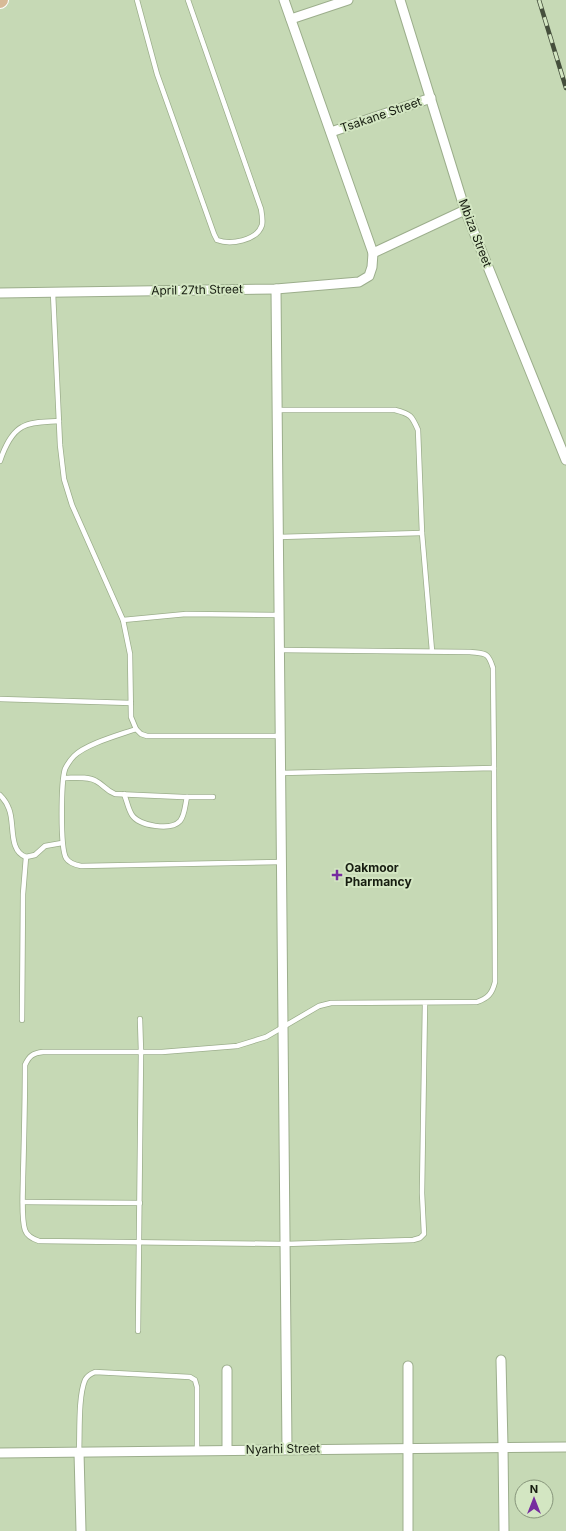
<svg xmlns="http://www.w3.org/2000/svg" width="566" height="1531" font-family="Inter,sans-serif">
<rect width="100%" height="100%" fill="#c6d9b5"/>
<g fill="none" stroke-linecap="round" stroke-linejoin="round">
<g stroke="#9cae8c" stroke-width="6">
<g id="lane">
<path d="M 137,0 L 157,74 L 214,234 L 217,240 C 230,245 257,241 262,225 C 263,220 262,215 261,209 L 188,0"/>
<path d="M 53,293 L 60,445 L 64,479 L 72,505 L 123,620 L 130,654 L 131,717 L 136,729 L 141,734 L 147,736 L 280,736"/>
<path d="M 277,410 L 395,410 C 411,414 412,416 418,430 L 422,533 L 432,651"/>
<path d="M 0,461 C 4,449 11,433 22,427 C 32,421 48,422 59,421"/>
<path d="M 278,537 L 422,533"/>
<path d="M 123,620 L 186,614 L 279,615"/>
<path d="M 280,650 L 470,652 C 486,654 488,652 493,668 L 494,768"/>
<path d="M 0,699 L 131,703"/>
<path d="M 136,729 C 119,735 86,744 74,756 C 71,759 67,765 65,769 C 61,782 60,847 66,858 C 69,863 76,865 81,866 L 282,862"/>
<path d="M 281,773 L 494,768 L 495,982 C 492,994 488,998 477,1002 L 331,1003 L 319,1006 L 266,1037 L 237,1046 L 162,1052 L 43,1052 C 33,1053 29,1056 25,1065 C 25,1103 24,1141 23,1178 C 23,1192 21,1218 25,1230 C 27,1236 33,1239 39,1241 L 285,1244 L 413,1240 L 420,1238 L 424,1234 L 422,1193 L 425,1003"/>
<path d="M 64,778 C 74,778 88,776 96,781 C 104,785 105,790 115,794 L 183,797 L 213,797"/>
<path d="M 124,794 C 127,801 128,809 132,815 C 139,826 171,831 180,821 C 185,815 185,805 187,797"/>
<path d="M 0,795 C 4,799 7,803 9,809 C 15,823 8,851 26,857"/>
<path d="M 22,1020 L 23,894 L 26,857 L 35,855 L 45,846 L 62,843"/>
<path d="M 23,1202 L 140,1203"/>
<path d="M 138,1331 L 141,1052 L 140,1019"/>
<path d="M 79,1452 C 80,1433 78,1397 85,1380 C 87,1376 90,1374 95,1372 L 190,1377 L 195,1380 L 197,1387 L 197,1450"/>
</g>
</g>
<g stroke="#9cae8c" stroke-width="11">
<g id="street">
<path d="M 400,0 L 465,210 L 566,460"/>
<path d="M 291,19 L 348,0"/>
<path d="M 331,132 L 431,98"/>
<path d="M 373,253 L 465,210"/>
<path d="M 276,289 L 287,1449"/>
<path d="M 0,293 L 276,289 L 359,282 L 369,276 L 372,267 L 373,253 L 284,0"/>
<path d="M 501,1360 L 503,1446 L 504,1531"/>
<path d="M 227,1450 L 227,1370"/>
<path d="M 79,1452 L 81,1531"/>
<path d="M 0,1453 L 566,1447"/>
<path d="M 408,1531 L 408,1366"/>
</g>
</g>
<g stroke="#fff" stroke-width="16">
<path id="primary" d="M 0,1 L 1,0"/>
</g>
<use href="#lane" stroke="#fff" stroke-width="4.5"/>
<use href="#street" stroke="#fff" stroke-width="9"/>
<use href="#primary" stroke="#d7ba97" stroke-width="14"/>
<g stroke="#454f3c" stroke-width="4.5">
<path id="rail" d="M 539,0 L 566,88"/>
</g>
<use href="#rail" stroke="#d3e6c2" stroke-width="3" stroke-dasharray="9" stroke-linecap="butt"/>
</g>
<path fill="#762c9f" stroke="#d3e6c2" stroke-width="1.5" d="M335 869h4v4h4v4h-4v4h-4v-4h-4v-4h4z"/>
<g text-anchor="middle" stroke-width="4" stroke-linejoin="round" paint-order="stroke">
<g font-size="12" fill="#161c10" stroke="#d3e6c2">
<text transform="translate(381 115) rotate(-19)" y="4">Tsakane Street</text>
<text transform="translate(475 233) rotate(69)" y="4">Mbiza Street</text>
<text transform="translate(197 290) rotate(-1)" y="4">April 27th Street</text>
<text transform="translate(283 1449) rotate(-1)" y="4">Nyarhi Street</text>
</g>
<g font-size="12" font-weight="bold" fill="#161c10" stroke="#d3e6c2" text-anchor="start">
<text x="345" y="872">Oakmoor<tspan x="345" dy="14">Pharmancy</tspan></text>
</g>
</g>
<g transform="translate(534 1499)"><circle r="19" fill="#d3e6c2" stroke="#87957b"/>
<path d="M0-3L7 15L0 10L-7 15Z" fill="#762c9f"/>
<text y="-6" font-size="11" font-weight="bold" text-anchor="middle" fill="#161c10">N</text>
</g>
</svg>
